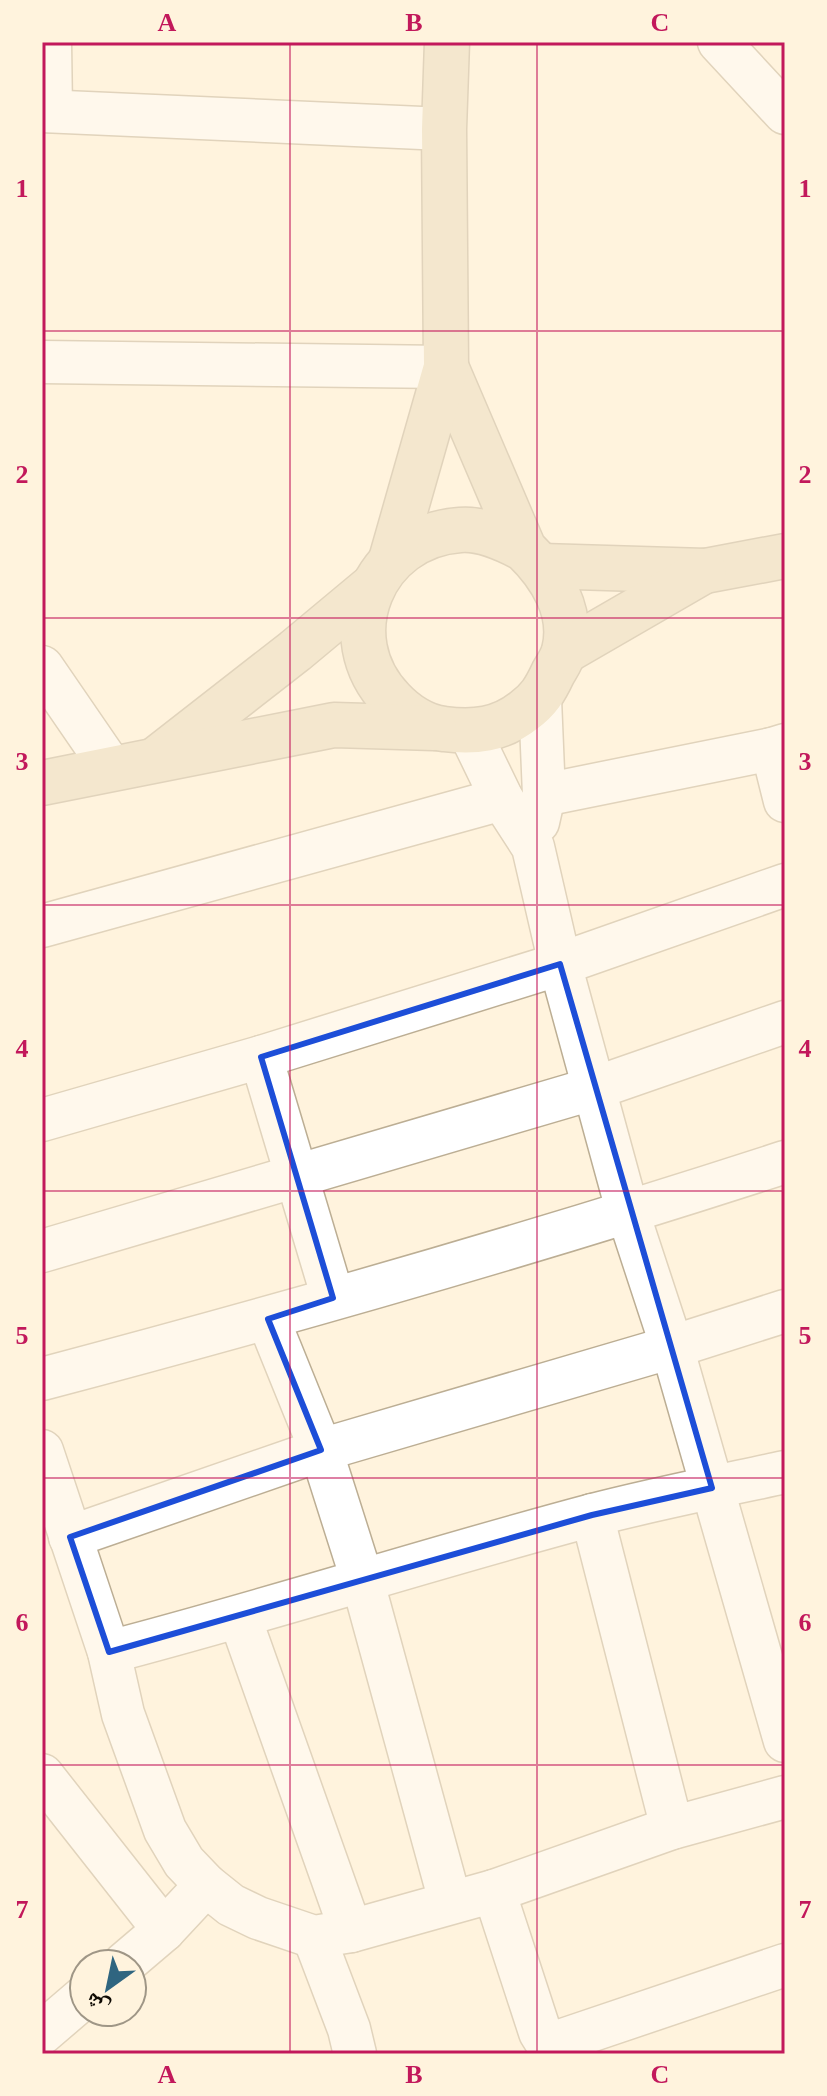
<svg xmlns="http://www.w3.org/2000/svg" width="827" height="2096" font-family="'Times New Roman','Noto Naskh Arabic',serif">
<rect width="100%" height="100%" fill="#fff3dd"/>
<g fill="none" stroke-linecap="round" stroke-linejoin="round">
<g stroke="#bcae94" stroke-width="45">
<g id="street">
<path d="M 50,42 L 51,111"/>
<path d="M 719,42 L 785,113"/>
<path d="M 42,111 L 444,129"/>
<path d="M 42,362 L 446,367"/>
<path d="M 42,667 L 112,769"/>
<path d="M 470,733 L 502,799 L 533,847 L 560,964 L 628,1213 L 672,1347 L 785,1741"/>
<path d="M 785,745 L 772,749 L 785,801"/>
<path d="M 544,795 L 772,749"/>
<path d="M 538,822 L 544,795 L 540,699"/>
<path d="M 42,926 L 502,799"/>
<path d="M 261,1057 L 333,1298"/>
<path d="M 42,1120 L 261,1057 L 560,964 L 785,885"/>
<path d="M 42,1251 L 595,1088 L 785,1022"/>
<path d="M 268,1319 L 321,1450 L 362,1579 L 450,1901"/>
<path d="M 42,1379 C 291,1313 539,1242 785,1162"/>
<path d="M 42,1451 L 109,1652 L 123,1714 L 165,1830 L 184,1862 L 206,1885 L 231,1905 L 258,1918 L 314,1937 L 351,1931 L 494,1891 L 672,1828 L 785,1797"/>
<path d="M 592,1515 L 672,1828"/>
<path d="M 70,1537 L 321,1450 L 672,1347 L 785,1311"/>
<path d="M 240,1618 L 351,1931"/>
<path d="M 109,1652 C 270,1610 428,1559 589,1516 C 654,1499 720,1486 785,1472"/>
<path d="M 42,1775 L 164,1930"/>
<path d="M 494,1891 L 540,2032 L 545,2040 L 554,2043 L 785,1965"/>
<path d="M 314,1937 L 349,2029 L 355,2054"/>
<path d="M 124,1964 L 164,1930 L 206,1885"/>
<path d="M 42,2033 L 84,1997"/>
</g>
</g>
<g stroke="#bcae94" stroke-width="47">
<g id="secondary">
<path d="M 446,367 L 524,549 C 551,575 574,612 564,651 C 562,659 557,666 553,673 C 545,690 539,700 524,711 C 500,730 474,733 444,729 C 424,727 405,714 392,700 C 331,637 373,536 460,530 C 482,528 505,539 524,549"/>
<path d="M 391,560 L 446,367 L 444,129 L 447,42"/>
<path d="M 542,566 L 705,571 L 785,556"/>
<path d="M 564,652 L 704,571"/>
<path d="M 159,757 L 295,651 L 373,586"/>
<path d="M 42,783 L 334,725 L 434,728"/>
</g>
</g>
<use href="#street" stroke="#fff" stroke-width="42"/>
<use href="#secondary" stroke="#e6dabc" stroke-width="44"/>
</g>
<path d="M0 0H827V2096H0ZM 560,964 L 712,1488 L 592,1515 L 109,1652 L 70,1537 L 321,1450 L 268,1319 L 333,1298 L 261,1057 Z" fill="#fff3dd" fill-opacity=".55" fill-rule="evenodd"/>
<path fill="none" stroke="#1d4ed8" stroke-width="6" stroke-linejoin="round" d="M 560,964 L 712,1488 L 592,1515 L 109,1652 L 70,1537 L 321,1450 L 268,1319 L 333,1298 L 261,1057 Z"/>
<path fill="none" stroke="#c2185b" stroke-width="2" stroke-opacity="0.55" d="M 290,42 L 290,2054M 537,42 L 537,2054M 42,331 L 785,331M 42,618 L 785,618M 42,905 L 785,905M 42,1191 L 785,1191M 42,1478 L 785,1478M 42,1765 L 785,1765"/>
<rect width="827" height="2096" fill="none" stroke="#fff3dd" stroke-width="88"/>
<g transform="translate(108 1988) rotate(213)"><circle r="38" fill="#fff3dd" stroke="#9f9686" stroke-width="2"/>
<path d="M0-6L14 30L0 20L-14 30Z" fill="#2f6580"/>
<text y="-12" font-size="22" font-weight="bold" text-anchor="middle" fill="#0f0a03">ش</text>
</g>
<rect x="44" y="44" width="739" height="2008" fill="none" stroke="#c2185b" stroke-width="3"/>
<g font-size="26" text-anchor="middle" font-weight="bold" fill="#c2185b">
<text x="167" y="31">A</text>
<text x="414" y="31">B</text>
<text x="660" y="31">C</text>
<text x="22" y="197">1</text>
<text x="805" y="197">1</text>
<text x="22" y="483">2</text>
<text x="805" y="483">2</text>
<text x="22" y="770">3</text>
<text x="805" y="770">3</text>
<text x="22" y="1057">4</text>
<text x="805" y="1057">4</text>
<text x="22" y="1344">5</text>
<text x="805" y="1344">5</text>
<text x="22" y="1631">6</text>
<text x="805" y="1631">6</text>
<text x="22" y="1918">7</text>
<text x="805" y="1918">7</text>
<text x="167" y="2083">A</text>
<text x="414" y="2083">B</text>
<text x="660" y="2083">C</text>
</g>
</svg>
